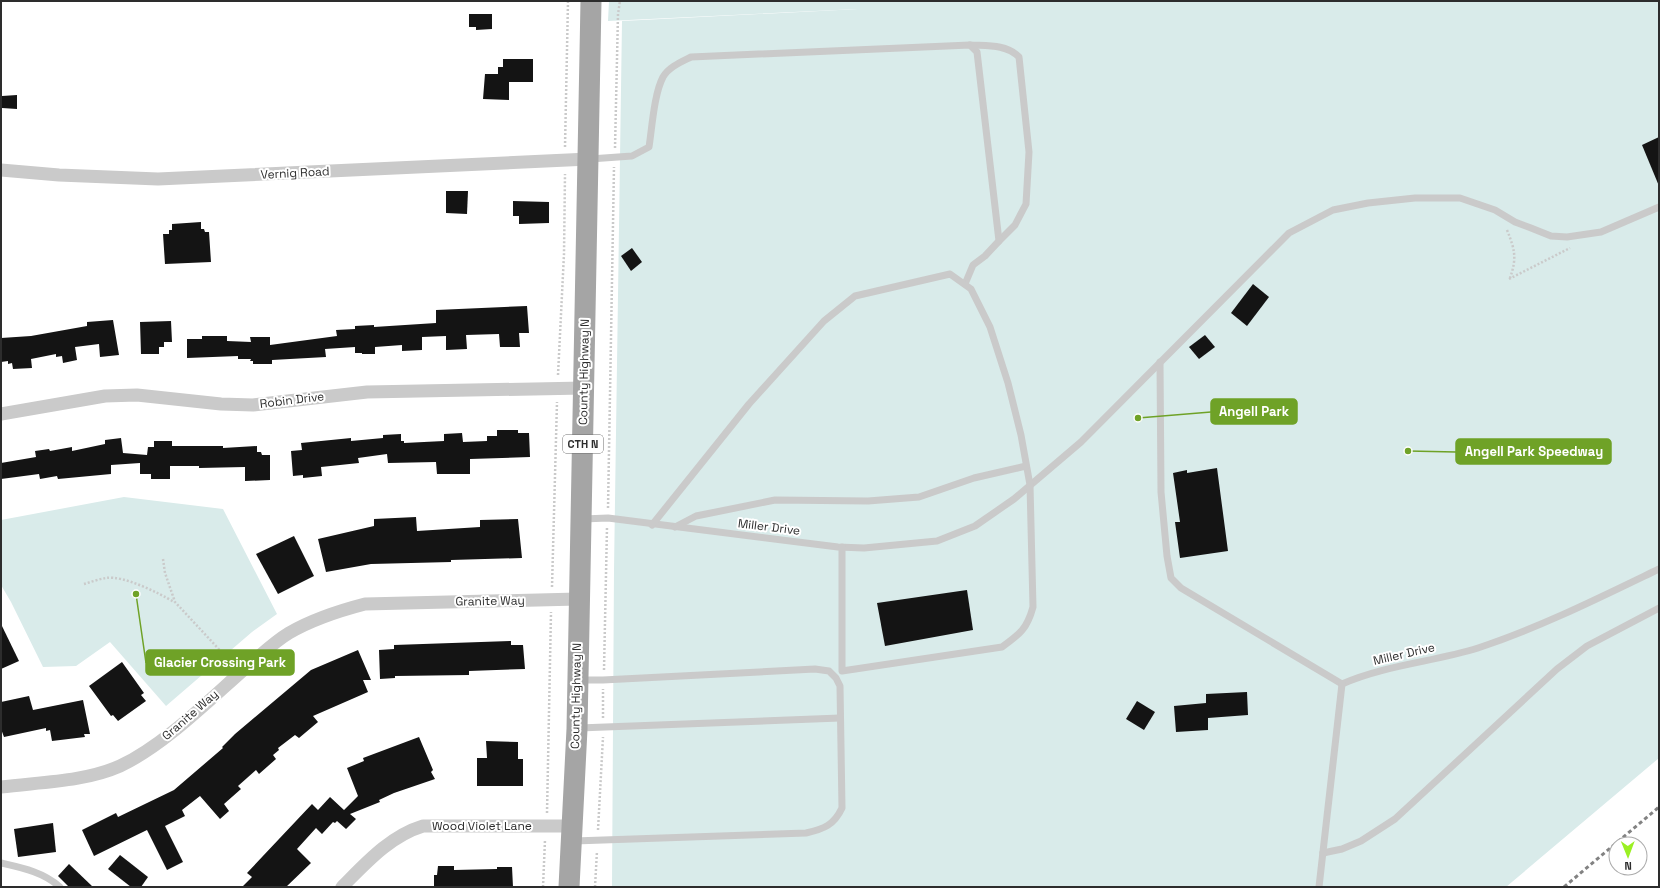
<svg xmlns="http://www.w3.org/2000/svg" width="1660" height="888" font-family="'Space Grotesk',sans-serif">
<rect width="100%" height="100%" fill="#fff"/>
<g fill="#d9ebea">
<path d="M 609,1 L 1659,1 L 1659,758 L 1506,887 L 612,887 L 614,570 L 622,21 L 858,9 L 608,21 Z"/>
<path d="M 124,497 L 223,509 L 277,614 L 252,632 L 166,706 L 110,642 L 76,666 L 43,667 L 11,602 L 1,585 L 1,520 Z"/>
</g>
<g fill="#141414">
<path d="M 469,14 L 492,14 L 492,29 L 476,30 L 476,27 L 469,27 Z"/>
<path d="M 503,59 L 533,59 L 533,82 L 509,82 L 509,100 L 483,99 L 485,74 L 498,74 L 498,67 L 503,67 Z"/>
<path d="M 17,95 L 17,109 L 2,108 L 2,96 Z"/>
<path d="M 1659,137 L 1659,186 L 1642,145 Z"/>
<path d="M 446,191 L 468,191 L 467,214 L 446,213 Z"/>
<path d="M 513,201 L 549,202 L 549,223 L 519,224 L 519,216 L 513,216 Z"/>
<path d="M 201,222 L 201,229 L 204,229 L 205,232 L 209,232 L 211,262 L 165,264 L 163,234 L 169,234 L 169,230 L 172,230 L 172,224 Z"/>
<path d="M 632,248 L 642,262 L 631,271 L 621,256 Z"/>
<path d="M 1253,284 L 1269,297 L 1247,326 L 1231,313 Z"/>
<path d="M 527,306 L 529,333 L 519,333 L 520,347 L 500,347 L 499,334 L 466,335 L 467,349 L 446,350 L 446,336 L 422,337 L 422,350 L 402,351 L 402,345 L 375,347 L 375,354 L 362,354 L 362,353 L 355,353 L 355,347 L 325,349 L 326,357 L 272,360 L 272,364 L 253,364 L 253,361 L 250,361 L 251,359 L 238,359 L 238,356 L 187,358 L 187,339 L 202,339 L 202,336 L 227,336 L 227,341 L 251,342 L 250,337 L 270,337 L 270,345 L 337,336 L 336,330 L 355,329 L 355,326 L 374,325 L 374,327 L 436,323 L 436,310 Z"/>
<path d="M 113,320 L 119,355 L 100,357 L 99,344 L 75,347 L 77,360 L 63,363 L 62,356 L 56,357 L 56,354 L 31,359 L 32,368 L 13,369 L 12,363 L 8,364 L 8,361 L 1,362 L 1,338 L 31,336 L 87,326 L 87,322 Z"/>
<path d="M 171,321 L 172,342 L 164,342 L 164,347 L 159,347 L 159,354 L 141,354 L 140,322 Z"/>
<path d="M 1205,335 L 1215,347 L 1199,359 L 1189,347 Z"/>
<path d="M 497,430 L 518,430 L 518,433 L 529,433 L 530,457 L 470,459 L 470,474 L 437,474 L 436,462 L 388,463 L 387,454 L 358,458 L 359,463 L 321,467 L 322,476 L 303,478 L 303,475 L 293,476 L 291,451 L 302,450 L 301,443 L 351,438 L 351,441 L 383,438 L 383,435 L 401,434 L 401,441 L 404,441 L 404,443 L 444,441 L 444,434 L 462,433 L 463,442 L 487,441 L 487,436 L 497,436 Z"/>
<path d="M 121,438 L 123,453 L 147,455 L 148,447 L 154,447 L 154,441 L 172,441 L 172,446 L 223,446 L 223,448 L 257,446 L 257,452 L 261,452 L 262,455 L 270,455 L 270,480 L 245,481 L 245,467 L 199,468 L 199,466 L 170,466 L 170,479 L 151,479 L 151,474 L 140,474 L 140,463 L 111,465 L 111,474 L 58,479 L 57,476 L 40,479 L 39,474 L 1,479 L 1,463 L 36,457 L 35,451 L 49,449 L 50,451 L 72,447 L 72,451 L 105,444 L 105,440 Z"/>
<path d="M 1217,468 L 1228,551 L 1180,558 L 1175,522 L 1180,522 L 1173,473 L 1187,470 L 1187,473 Z"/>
<path d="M 416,517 L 417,531 L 480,527 L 480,520 L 518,519 L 522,558 L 451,560 L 451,562 L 371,564 L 326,572 L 318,539 L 374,526 L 374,519 Z"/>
<path d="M 294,536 L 314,576 L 278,594 L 256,554 Z"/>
<path d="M 967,590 L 973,630 L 885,646 L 877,603 Z"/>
<path d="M 1,624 L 19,661 L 1,669 Z"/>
<path d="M 511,641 L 511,645 L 523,645 L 525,669 L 469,671 L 469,675 L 395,676 L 395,678 L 380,679 L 379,650 L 394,649 L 394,645 Z"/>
<path d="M 358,650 L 371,680 L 363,680 L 368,692 L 313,716 L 318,722 L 299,738 L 295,735 L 278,748 L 279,750 L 273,755 L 276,759 L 259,774 L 256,770 L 238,786 L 241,789 L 224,804 L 229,811 L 220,819 L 200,796 L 182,810 L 185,816 L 165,826 L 183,862 L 167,870 L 147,830 L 94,856 L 82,830 L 116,813 L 118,817 L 174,790 L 223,748 L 222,747 L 235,734 L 311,670 Z"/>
<path d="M 122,662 L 144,693 L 141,695 L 146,701 L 118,721 L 113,715 L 111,716 L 89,686 Z"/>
<path d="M 1247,692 L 1248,715 L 1208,718 L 1208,730 L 1176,732 L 1174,706 L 1206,703 L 1206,694 Z"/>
<path d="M 29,696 L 33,710 L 83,700 L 90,734 L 84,734 L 85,737 L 52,741 L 50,730 L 46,731 L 46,728 L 4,737 L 1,729 L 1,702 Z"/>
<path d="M 1137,701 L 1155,712 L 1144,730 L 1126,719 Z"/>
<path d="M 419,737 L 433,770 L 431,772 L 435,779 L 394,793 L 379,800 L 380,802 L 350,814 L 356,819 L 346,829 L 337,821 L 335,823 L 333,822 L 322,834 L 316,828 L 297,849 L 311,863 L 286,887 L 242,887 L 252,877 L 247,873 L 312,804 L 318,810 L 330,797 L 344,810 L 358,796 L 347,768 L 364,761 L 363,758 Z"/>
<path d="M 486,741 L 518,742 L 518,759 L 523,759 L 523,786 L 477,786 L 477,758 L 487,758 Z"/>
<path d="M 53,823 L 56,852 L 18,857 L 14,829 Z"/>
<path d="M 120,855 L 148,877 L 141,887 L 131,887 L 108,869 Z"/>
<path d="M 69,864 L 93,887 L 69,887 L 58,876 Z"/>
<path d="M 438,866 L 454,866 L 454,870 L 497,869 L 497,867 L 512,867 L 513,887 L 434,887 L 434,875 L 437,875 Z"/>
</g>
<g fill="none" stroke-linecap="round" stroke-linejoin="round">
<g stroke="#cacaca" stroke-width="2.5" stroke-dasharray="2 2" stroke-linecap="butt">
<path d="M 565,147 L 568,1"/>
<path d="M 615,148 L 618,14 L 620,1"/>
<path d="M 1507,230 C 1515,250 1517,258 1510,278"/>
<path d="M 1509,279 L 1570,248"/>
<path d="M 558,375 L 564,254 L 565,174"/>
<path d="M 608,508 L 614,167"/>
<path d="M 163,559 L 165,573 L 175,602 L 228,659"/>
<path d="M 84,584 C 91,582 99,579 106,578 C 123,575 159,593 174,602"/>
<path d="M 552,587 L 557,402"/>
<path d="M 604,670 L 607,527"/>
<path d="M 603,718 L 603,689"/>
<path d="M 547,813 L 551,612"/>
<path d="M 598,830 L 603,737"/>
<path d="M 543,887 L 545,840"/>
<path d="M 595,887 L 597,851"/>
</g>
<g stroke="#cacaca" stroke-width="7">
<path d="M 970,45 C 987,46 1006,44 1019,57 L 1029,152 L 1026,204 L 1015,225 L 999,241"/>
<path d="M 590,159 L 632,156 L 649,147 C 652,128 654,94 663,77 C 669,67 681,62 691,57 L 970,45 L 977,52 L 999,241 L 985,256 L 973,265 L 965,284"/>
<path d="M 1160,362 L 1161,492 L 1167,556 L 1171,578 L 1181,588 L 1342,684"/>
<path d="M 583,519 L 608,518 L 838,547 L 864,548 L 937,541 L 975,526 L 1014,499 L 1081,442 L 1289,233 L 1333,210 L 1368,203 L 1415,198 L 1460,198 L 1495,210 L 1515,222 L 1531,228 L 1551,236 L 1567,237 L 1601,232 L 1659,207"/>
<path d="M 652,525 L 749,404 L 824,321 L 855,296 L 950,274 L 971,289 L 990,327 L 1008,383 L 1021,435 L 1030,485 L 1033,607 C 1027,629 1020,634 1002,647 L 842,671 L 842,547"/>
<path d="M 675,527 L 696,516 L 775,500 L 868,501 L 919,497 L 974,478 L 1026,466"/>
<path d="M 1342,684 C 1385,665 1433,662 1478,648 C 1541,627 1599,598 1659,569"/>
<path d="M 579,728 L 840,718"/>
<path d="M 574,841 L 806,833 C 824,829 834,825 842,808 L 840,686 L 836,678 L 829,671 L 815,669 L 603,680 L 580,680"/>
<path d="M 1323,853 L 1342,849 L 1361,841 L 1395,819 L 1557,669 L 1587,646 L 1659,608"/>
<path d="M 1,863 C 23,868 43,872 60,887"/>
<path d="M 1319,887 L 1342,684"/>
</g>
<g stroke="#cacaca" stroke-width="13">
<path d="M 1,170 L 59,175 L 158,179 L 589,159"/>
<path d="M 1,414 L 105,396 L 137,395 L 221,404 L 253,405 L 367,392 L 584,388"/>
<path d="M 1,787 C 40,782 84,782 120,766 C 165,745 211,698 249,665 C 262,654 274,642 289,633 C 313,619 338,611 365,604 L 578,599"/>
<path d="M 342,887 C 366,863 390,836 423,826 L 572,826"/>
</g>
<path stroke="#a5a5a5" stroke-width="21" d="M 569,887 L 577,729 L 591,1"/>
<path stroke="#828282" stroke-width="3" stroke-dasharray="4 3" stroke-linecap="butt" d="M 1564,887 L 1659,807"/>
</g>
<g text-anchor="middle" stroke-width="4" stroke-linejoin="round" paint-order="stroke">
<rect fill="#fff" stroke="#6c6c6c" stroke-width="1" x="563" y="435" width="40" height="18" rx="3"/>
<g font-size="11" font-weight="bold" fill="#2d2d2d">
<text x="583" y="448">CTH N</text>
</g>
<g font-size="12" fill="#2d2d2d" stroke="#fff">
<text transform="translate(295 173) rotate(-3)" y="4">Vernig Road</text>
<text transform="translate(584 372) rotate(-89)" y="4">County Highway N</text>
<text transform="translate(292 400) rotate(-7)" y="4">Robin Drive</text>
<text transform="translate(769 527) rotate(7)" y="4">Miller Drive</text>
<text transform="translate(490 601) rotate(-1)" y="4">Granite Way</text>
<text transform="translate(1404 654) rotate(-13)" y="4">Miller Drive</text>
<text transform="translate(576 696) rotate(-89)" y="4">County Highway N</text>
<text transform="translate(190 715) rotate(-41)" y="4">Granite Way</text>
<text x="482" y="830">Wood Violet Lane</text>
</g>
</g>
<path fill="none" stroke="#6fa227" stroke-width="1.5" d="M1138 418L1211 412M1408 451L1456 452M136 594L146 663"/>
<g fill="#6fa227" stroke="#fff" stroke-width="1.5">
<circle cx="1138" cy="418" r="4"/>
<circle cx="1408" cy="451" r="4"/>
<circle cx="136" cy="594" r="4"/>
</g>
<g fill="#6fa227" stroke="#6fa227" stroke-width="1.5">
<rect x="1211" y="399" width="86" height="25" rx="4"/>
<rect x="1456" y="439" width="155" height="25" rx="4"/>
<rect x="146" y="650" width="148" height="25" rx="4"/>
</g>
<g font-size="13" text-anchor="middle" font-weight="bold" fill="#fff">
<text x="1254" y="416">Angell Park</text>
<text x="1534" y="456">Angell Park Speedway</text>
<text x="220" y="667">Glacier Crossing Park</text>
</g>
<rect width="1660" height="888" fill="none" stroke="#2d2d2d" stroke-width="4"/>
<g transform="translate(1628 856) rotate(179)"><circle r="19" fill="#ffffff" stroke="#ababab"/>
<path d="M0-3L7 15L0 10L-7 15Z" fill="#9bf023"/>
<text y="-6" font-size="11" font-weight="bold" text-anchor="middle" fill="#2d2d2d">N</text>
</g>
</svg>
